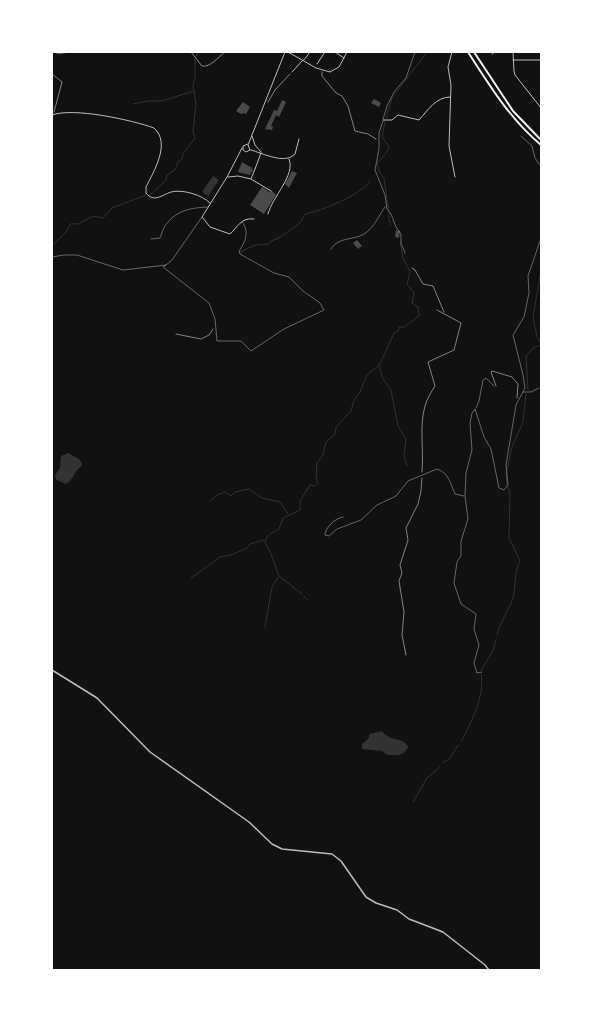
<svg xmlns="http://www.w3.org/2000/svg" width="593" height="1022" font-family="'IBM Plex Sans',sans-serif">
<rect width="100%" height="100%" fill="#111"/>
<g fill="#333">
<path d="M 213,176 L 219,180 L 208,196 L 202,192 Z"/>
<path d="M 69,453 C 74,458 82,457 82,466 C 74,470 74,479 66,484 L 56,480 L 55,475 L 60,468 L 61,456 Z"/>
<path d="M 382,731 C 384,733 385,735 387,736 C 394,741 403,737 408,747 L 404,753 L 399,755 L 388,755 L 382,751 L 362,749 L 362,744 L 368,739 L 370,734 Z"/>
</g>
<g fill="none" stroke-linecap="round" stroke-linejoin="round">
<g stroke="#333" stroke-width="1">
<path d="M 133,104 L 148,101 L 162,101 L 194,91"/>
<path d="M 386,118 L 392,98 L 427,52"/>
<path d="M 385,122 L 382,137 L 389,147 L 386,153 L 377,164 L 380,173 L 385,179"/>
<path d="M 384,180 L 389,211"/>
<path d="M 150,195 L 166,180 L 167,175 L 175,170 L 178,162 L 182,159 L 183,154 L 195,138 L 193,132 L 196,105 L 193,85 L 195,77 L 195,59 L 198,52"/>
<path d="M 389,213 L 389,220 L 391,225"/>
<path d="M 52,246 C 59,237 67,235 70,224 L 78,224 L 93,216 L 103,218 L 112,208 L 146,195"/>
<path d="M 240,252 L 255,245 L 269,244 L 271,241 L 279,238 L 300,223 L 305,214 C 321,211 361,195 370,181"/>
<path d="M 541,270 L 533,317 L 537,337 L 541,344"/>
<path d="M 379,366 L 383,379 L 391,390 L 398,426 L 406,439 L 404,455 L 407,466"/>
<path d="M 528,390 L 526,356 L 533,348 L 540,345"/>
<path d="M 507,470 L 512,447 L 523,422 L 526,394"/>
<path d="M 506,473 L 507,485"/>
<path d="M 210,501 L 217,495 L 225,492 L 231,496 L 235,492 L 249,489 L 262,498 L 280,502 L 288,514"/>
<path d="M 279,576 L 302,594"/>
<path d="M 191,578 L 220,557 L 231,555 L 247,548 L 250,544 L 264,540"/>
<path d="M 304,597 L 308,600"/>
<path d="M 265,627 L 272,587 L 279,576 C 275,566 271,551 265,543 C 266,535 272,533 279,529 L 283,518 L 300,510 L 300,501 L 310,485 L 315,486 L 318,483 L 316,477 L 317,463 L 323,455 L 326,442 L 335,434 L 336,427 L 351,411 L 354,400 L 360,392 L 367,375 L 380,364 L 394,333 L 398,331 L 399,327 L 404,327 L 419,316 L 418,307 L 412,303 L 414,293 L 407,284 L 410,272 L 403,258 L 400,241"/>
<path d="M 497,635 C 500,622 509,610 513,598 C 516,585 514,572 520,561 L 509,538 L 510,493 L 508,487"/>
<path d="M 481,670 L 493,651 L 496,639"/>
<path d="M 461,742 C 471,722 485,697 481,674"/>
<path d="M 443,763 L 450,758 L 458,745"/>
<path d="M 413,802 L 427,778 L 440,767"/>
</g>
</g>
<g fill="#4a4a4a">
<path d="M 374,99 L 381,103 L 379,107 L 371,103 Z"/>
<path d="M 282,100 L 286,102 L 279,117 L 276,115 L 271,126 L 273,127 L 272,130 L 265,129 L 274,110 L 277,111 Z"/>
<path d="M 243,102 L 250,107 L 246,114 L 244,113 L 241,114 L 236,111 Z"/>
<path d="M 242,162 L 252,168 L 253,172 L 251,172 L 250,175 L 238,172 Z"/>
<path d="M 292,171 L 297,173 L 289,188 L 285,184 Z"/>
<path d="M 262,187 L 270,192 L 271,190 L 276,195 L 264,214 L 250,205 Z"/>
<path d="M 396,230 L 400,231 L 399,238 L 395,237 Z"/>
<path d="M 357,240 L 362,246 L 358,249 L 353,243 Z"/>
</g>
<g fill="none" stroke-linecap="round" stroke-linejoin="round">
<g stroke="#f5f5f5" stroke-width="0.5">
<path d="M 191,52 L 202,66 C 210,68 218,57 225,52"/>
<path d="M 322,72 L 322,76 L 336,93 L 342,96 L 348,106 L 355,131 L 368,134 L 376,139"/>
<path d="M 52,74 L 62,82 L 54,112"/>
<path d="M 268,102 L 275,90 L 290,74"/>
<path d="M 412,268 L 415,270 L 423,284 L 433,286 L 444,312"/>
<path d="M 176,334 L 201,339 L 209,335 L 213,329"/>
<path d="M 496,386 L 491,372 L 492,371 L 512,377 L 518,384 L 517,398"/>
<path d="M 422,472 C 424,450 419,427 425,406 C 427,399 431,392 435,386 L 428,362 L 454,350 L 461,323 L 437,310"/>
<path d="M 406,655 L 402,635 L 404,612 L 399,581 L 402,573 L 400,565 L 408,540 L 406,528 L 418,504 L 421,491 L 422,478"/>
</g>
<g stroke="#bcbcbc" stroke-width="0.5">
<path d="M 55,52 L 58,54 L 69,52"/>
<path d="M 383,119 L 387,106 L 394,92 L 406,78 L 415,52"/>
<path d="M 383,121 L 379,133 L 379,149 L 375,170 L 385,195 L 387,209 L 391,214 L 396,227 L 401,234 L 401,243 L 405,253"/>
<path d="M 521,136 L 532,146 L 535,158 L 541,167"/>
<path d="M 151,239 L 160,238 C 162,234 162,230 165,226 C 175,211 189,208 207,207"/>
<path d="M 331,249 C 337,237 355,240 364,234 C 374,228 379,215 385,207"/>
<path d="M 52,257 L 64,255 L 77,255 L 123,270 L 166,265 L 172,260 L 202,217"/>
<path d="M 166,265 L 163,267 L 209,303 L 215,319 L 217,341 L 241,341 L 251,351 L 284,329 L 324,310 L 320,303 L 303,291 L 289,277 L 274,273 L 240,254 L 239,251 C 245,243 250,231 242,222"/>
<path d="M 523,392 L 531,392 L 539,388"/>
<path d="M 476,408 L 479,401 L 483,380 L 486,378 L 494,386"/>
<path d="M 343,517 C 335,518 325,528 325,535 L 329,536 L 337,529 L 361,520 L 377,505 L 396,496 L 408,481 L 437,469 C 449,473 450,483 455,494 L 464,496"/>
<path d="M 482,672 L 477,673 L 474,663 L 479,645 L 474,629 L 476,614 L 461,604 L 454,583 L 457,562 L 461,556 L 461,541 L 468,519 L 465,496 L 466,473 L 472,450 L 470,423 L 472,413 L 475,409 L 484,437 L 491,449 L 499,488 L 504,490 L 508,485 L 506,465 L 516,405 L 525,388 L 523,375 L 513,335 L 524,317 L 529,293 L 528,276 L 541,238"/>
</g>
<g stroke="#bcbcbc" stroke-width="1">
<path d="M 304,60 L 310,52"/>
<path d="M 228,177 L 238,176 L 251,179 L 255,169"/>
<path d="M 251,179 L 271,191"/>
</g>
<g stroke="#bcbcbc" stroke-width="1">
<path d="M 288,52 L 316,68 L 330,72 L 339,67 L 347,52"/>
<path d="M 335,52 L 344,58"/>
<path d="M 452,52 L 448,67 L 451,85 L 449,146 L 455,177"/>
<path d="M 513,52 L 514,71 L 515,75 L 541,108"/>
<path d="M 492,54 L 495,52"/>
<path d="M 513,60 L 541,60"/>
<path d="M 317,64 L 325,52"/>
<path d="M 292,72 L 303,60"/>
<path d="M 52,115 C 73,107 132,120 154,128 C 171,143 154,171 146,187 L 146,193 C 154,203 162,195 171,192 C 183,189 202,195 210,203"/>
<path d="M 383,120 L 392,120 L 398,115 L 419,120 C 428,110 436,97 450,97"/>
<path d="M 252,136 L 255,145 L 261,152"/>
<path d="M 248,144 L 243,146 L 243,150 L 246,152 L 250,150"/>
<path d="M 242,148 L 227,177 L 202,217 L 210,227 L 230,234 C 238,227 241,217 254,219"/>
<path d="M 250,150 L 248,145 L 285,52"/>
<path d="M 251,150 C 262,153 285,165 295,154 L 299,139"/>
<path d="M 255,169 L 261,153"/>
<path d="M 268,214 C 272,197 296,175 289,159"/>
</g>
<path stroke="#bcbcbc" stroke-width="1.5" d="M 52,670 L 97,698 L 150,752 L 249,822 L 272,844 L 282,849 L 332,854 L 341,861 L 366,897 L 376,903 L 397,910 L 409,919 L 443,932 L 485,965 L 489,970"/>
<g stroke="#f5f5f5" stroke-width="2">
<path d="M 468,52 C 490,86 510,119 541,145"/>
<path d="M 474,52 L 513,111 L 541,140"/>
</g>
</g>
<rect width="593" height="1022" fill="none" stroke="#ffffff" stroke-width="106"/>
</svg>
